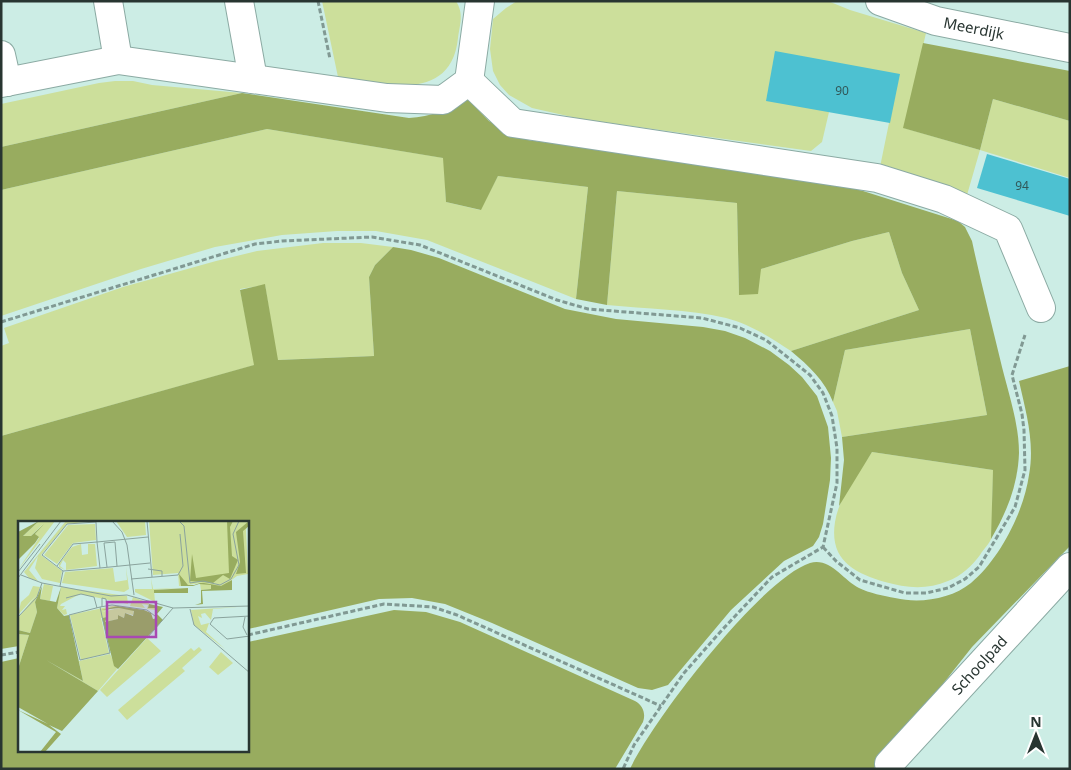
<svg xmlns="http://www.w3.org/2000/svg" width="1071" height="770" font-family="'Noto Sans',sans-serif">
<rect width="100%" height="100%" fill="#ccede5"/>
<g fill="#ccdf9b">
<path d="M 322,1 L 456,1 C 464,14 460,24 458,38 C 451,104 383,84 338,77 Z"/>
<path d="M 517,1 L 828,1 L 850,10 L 926,33 L 904,128 L 980,150 L 993,99 L 1070,121 L 1070,178 L 980,150 L 967,195 L 880,167 L 899,74 L 829,112 L 822,142 L 811,151 L 581,119 L 532,108 L 509,95 L 500,85 L 493,71 L 490,49 L 493,19 L 506,8 Z"/>
<path d="M 115,81 L 133,81 L 152,85 L 242,93 L 1,147 L 1,104 L 99,83 Z"/>
<path d="M 267,129 L 444,158 L 446,202 L 480,210 L 498,176 L 588,187 L 576,299 L 427,240 L 376,231 L 337,231 L 282,235 L 215,247 L 141,269 L 1,316 L 1,190 Z"/>
<path d="M 617,191 L 737,203 L 739,295 L 761,269 L 852,241 L 889,232 L 902,273 L 919,310 L 791,351 C 771,338 750,324 726,318 C 688,309 646,309 607,305 Z"/>
<path d="M 323,243 L 361,243 L 393,247 L 375,265 L 369,277 L 374,356 L 277,360 L 265,285 L 240,289 L 255,365 L 1,436 L 1,346 L 9,343 L 4,328 L 123,287 L 216,261 L 257,251 Z"/>
<path d="M 970,329 L 987,415 L 842,437 L 837,411 L 833,402 L 845,350 Z"/>
<path d="M 872,452 L 993,470 C 993,487 992,503 992,520 C 992,525 993,534 991,539 C 989,544 983,550 980,555 C 972,566 961,576 948,581 C 927,590 906,588 885,582 C 854,573 829,560 835,522 C 839,496 858,474 872,452 Z"/>
</g>
<g fill="#98ac5f">
<path d="M 923,43 L 1070,71 L 1070,121 L 993,99 L 980,150 L 903,128 Z"/>
<path d="M 242,93 L 409,118 C 431,117 448,109 467,98 L 489,121 L 510,133 L 528,140 L 817,179 L 863,191 L 958,221 L 965,227 L 972,241 C 981,283 992,325 1002,367 C 1009,395 1019,424 1019,453 C 1018,484 1007,512 991,539 L 993,470 L 872,452 L 839,506 L 844,460 L 842,437 L 987,415 L 970,329 L 845,350 L 833,402 C 825,381 809,366 791,351 L 919,310 L 902,273 L 889,232 L 852,241 L 761,269 L 758,294 L 739,295 L 737,203 L 617,191 L 607,305 L 576,299 L 588,187 L 498,176 L 481,210 L 446,202 L 443,158 L 267,129 L 1,190 L 1,147 Z"/>
<path d="M 393,247 L 411,250 L 439,258 L 565,309 L 616,319 L 703,327 L 725,331 L 745,338 L 770,351 L 789,365 L 802,377 L 817,396 L 828,427 L 831,458 L 830,480 L 823,524 L 819,537 L 813,546 L 784,561 L 731,610 L 668,685 L 652,690 L 638,688 L 492,623 L 445,604 L 412,598 L 379,599 L 248,629 L 248,522 L 19,522 L 19,646 L 1,649 L 1,436 L 254,365 L 240,290 L 265,284 L 278,360 L 374,356 L 369,277 L 375,265 Z"/>
<path d="M 1070,366 L 1070,546 L 972,647 L 886,756 L 873,769 L 630,769 C 653,720 761,579 810,563 C 830,557 843,580 859,588 C 869,593 884,596 895,598 C 920,604 951,599 971,583 C 1000,559 1024,511 1029,475 C 1035,443 1026,412 1019,381 Z"/>
<path d="M 394,610 L 426,612 L 460,622 L 635,701 C 643,705 646,714 643,722 L 615,769 L 1,769 L 1,662 L 19,658 L 19,751 L 248,751 L 248,642 Z"/>
</g>
<g fill="#4dc1d1">
<path d="M 775,51 L 900,74 L 890,123 L 766,101 Z"/>
<path d="M 987,154 L 1070,179 L 1070,216 L 977,188 Z"/>
</g>
<g fill="none" stroke-linecap="round" stroke-linejoin="round">
<g stroke="#8baaa3" stroke-width="30">
<g id="minor">
<path d="M 108,1 L 118,60"/>
<path d="M 239,1 L 253,79"/>
<path id="s1" d="M 880,1 L 936,21 L 1070,48"/>
<path d="M 1,55 L 7,82"/>
<path d="M 469,81 L 513,123 L 877,178 L 944,199 L 1008,229 L 1041,308"/>
<path d="M 1,83 L 118,60 L 387,98 L 443,100 L 469,81 L 480,1"/>
<path id="s2" d="M 889,764 L 1070,567"/>
</g>
</g>
<g stroke="#819993" stroke-width="3" stroke-dasharray="5 2.5" stroke-linecap="butt">
<path d="M 318,1 L 330,59"/>
<path d="M 1,322 L 255,244 L 282,241 L 372,237 L 420,245 L 557,300 L 588,309 L 702,318 L 740,328 L 766,340 L 810,375 L 823,393 L 832,416 L 837,448 L 837,483 L 823,547 L 772,577 L 722,630 L 684,673 L 634,745 L 623,769"/>
<path d="M 823,547 L 836,561 L 860,580 L 905,593 L 926,593 L 948,588 L 965,579 L 979,567 L 1015,507 L 1025,470 L 1024,430 L 1022,414 L 1012,375 L 1025,335"/>
<path d="M 248,635 L 384,604 L 433,607 L 457,615 L 661,706"/>
<path d="M 1,655 L 19,652"/>
</g>
<use href="#minor" stroke="#fff" stroke-width="28"/>
</g>
<g text-anchor="middle" stroke-width="5" stroke-linejoin="round" paint-order="stroke">
<g font-size="12" fill="#315859">
<text x="842" y="95">90</text>
<text x="1022" y="190">94</text>
</g>
<g font-size="15" fill="#283531" stroke="#fff">
<text dy="5" stroke="none"><textPath href="#s1" startOffset="98">Meerdijk</textPath></text>
<text dy="5" stroke="none"><textPath href="#s2" startOffset="134">Schoolpad</textPath></text>
</g>
</g>
<g transform="translate(18 521)">
<rect width="231" height="231" fill="#ccede5"/>
<path d="M 21,0 L 37,0 L 0,49 L 21,17 L 17,13 L 25,3 L 13,15 L 4,16 ZM 48,0 L 76,0 L 49,3 L 23,34 L 44,50 L 42,62 L 24,58 L 17,47 L 20,35 L 11,49 L 20,60 L 11,57 L 6,51 ZM 98,0 L 127,0 L 128,14 L 109,16 ZM 131,0 L 231,0 L 228,9 L 230,53 L 219,55 L 204,66 L 193,64 L 193,68 L 183,69 L 182,63 L 189,63 L 182,62 L 170,64 L 162,57 L 163,65 L 161,65 L 160,52 L 135,54 ZM 77,3 L 78,19 L 55,22 L 39,43 L 26,34 L 50,4 ZM 63,23 L 64,34 L 70,33 L 70,23 L 77,23 L 79,45 L 48,49 L 48,42 L 45,39 L 42,45 L 47,49 L 41,46 L 41,43 L 54,26 ZM 108,46 L 111,68 L 106,71 L 44,62 L 47,51 L 95,47 L 97,61 L 109,59 ZM 133,57 L 135,68 L 162,67 L 136,69 L 137,81 L 117,71 L 117,68 L 134,68 ZM 26,63 L 35,65 L 32,80 L 22,78 ZM 15,65 L 22,66 L 20,72 L 0,94 L 3,81 L 11,74 ZM 43,66 L 109,75 L 110,83 L 62,73 L 43,83 L 42,85 L 47,85 L 44,89 L 48,88 L 49,93 L 46,94 L 39,87 ZM 23,68 L 17,81 L 19,91 L 12,112 L 0,109 L 0,97 ZM 115,76 L 131,82 L 130,86 L 139,87 L 139,89 L 129,88 L 130,84 L 124,83 L 127,87 L 112,85 ZM 94,85 L 100,85 L 84,91 L 101,87 L 116,89 L 115,94 L 107,92 L 106,97 L 100,94 L 101,98 L 87,101 L 89,96 L 83,97 L 91,132 L 63,139 L 52,94 ZM 231,85 L 195,88 L 193,99 L 187,92 L 183,93 L 184,97 L 180,95 L 183,104 L 191,102 L 188,111 L 207,128 L 176,104 L 173,89 ZM 0,113 L 11,114 L 0,148 ZM 129,117 L 143,130 L 89,176 L 82,169 ZM 181,126 L 184,129 L 164,147 L 167,150 L 109,199 L 100,189 L 173,127 L 176,130 ZM 203,131 L 215,142 L 200,154 L 191,146 ZM 92,133 L 99,148 L 80,170 L 28,139 L 65,160 L 61,140 Z" fill="#ccdf9b"/>
<path d="M 21,0 L 5,15 L 13,15 L 26,3 L 17,13 L 21,16 L 17,22 L 0,39 L 0,11 ZM 209,0 L 215,0 L 212,6 L 214,35 L 220,39 L 212,58 L 205,54 L 195,62 L 172,60 L 174,33 L 178,57 L 211,52 ZM 231,0 L 231,5 L 225,10 L 228,52 L 218,53 L 222,41 L 218,11 ZM 161,53 L 170,64 L 176,64 L 182,62 L 186,62 L 203,65 L 214,59 L 214,69 L 184,70 L 185,83 L 177,84 L 183,82 L 183,69 L 193,68 L 193,64 L 181,63 L 175,65 L 163,65 ZM 24,65 L 22,78 L 38,81 L 43,66 L 39,87 L 46,95 L 51,94 L 65,160 L 28,139 L 80,170 L 44,210 L 31,204 L 43,213 L 27,231 L 22,231 L 38,211 L 0,189 L 30,203 L 0,186 L 0,148 L 11,114 L 0,113 L 0,109 L 12,112 L 19,91 L 17,81 ZM 170,67 L 170,72 L 136,72 L 136,69 ZM 131,83 L 145,86 L 139,93 L 145,99 L 100,148 L 96,145 L 84,97 L 89,96 L 87,101 L 100,98 L 100,94 L 106,97 L 107,92 L 115,95 L 116,90 L 101,87 L 83,89 L 100,85 L 126,89 L 133,92 L 135,98 L 139,97 L 138,92 L 139,87 L 130,87 Z" fill="#98ac5f"/>
<path fill="none" stroke="#8aa39d" stroke-width="1" d="M 94,0 L 104,11 L 109,24 L 116,74M 129,0 L 134,56M 161,0 L 166,5 L 172,62 L 185,60 L 202,64 L 213,58 L 221,44 L 215,13 L 221,0M 130,16 L 79,21 L 82,47 L 132,42M 97,21 L 99,45M 39,45 L 55,23 L 79,21 L 78,1 L 49,3 L 24,34 L 45,50M 89,46 L 86,22 L 97,21M 130,48 L 144,50 L 144,55M 0,51 L 22,23M 3,54 L 24,62 L 93,75 L 109,74 L 155,87 L 232,85M 0,57 L 43,0M 113,58 L 160,54 L 165,45 L 162,13M 42,65 L 45,50 L 82,47M 48,77 L 63,73 L 76,76 L 79,87M 82,86 L 92,132 L 62,139 L 51,94 L 82,86 L 94,84 L 129,89 L 137,95M 84,86 L 84,77 L 88,78 L 89,85M 172,88 L 176,104 L 232,152M 232,95 L 196,97 L 192,103 L 209,118 L 232,115M 0,96 L 19,76 L 24,62M 227,96 L 225,106 L 229,114M 130,116 L 155,87"/>
<path fill="#a849b2" fill-opacity="0.15" stroke="#a849b2" stroke-width="2.5" d="M 89,81 L 138,81 L 138,116 L 89,116 Z"/>
<rect width="231" height="231" fill="none" stroke="#283531" stroke-width="2.5"/>
</g>
<rect width="1071" height="770" fill="none" stroke="#283531" stroke-width="5"/>
<g transform="translate(1036 735)" stroke="#ffffff" stroke-width="4" paint-order="stroke">
<path d="M0-4L9 19L0 12L-9 19Z" fill="#283531"/>
<text y="-8" font-size="14" font-weight="bold" text-anchor="middle" fill="#283531">N</text>
</g>
</svg>
